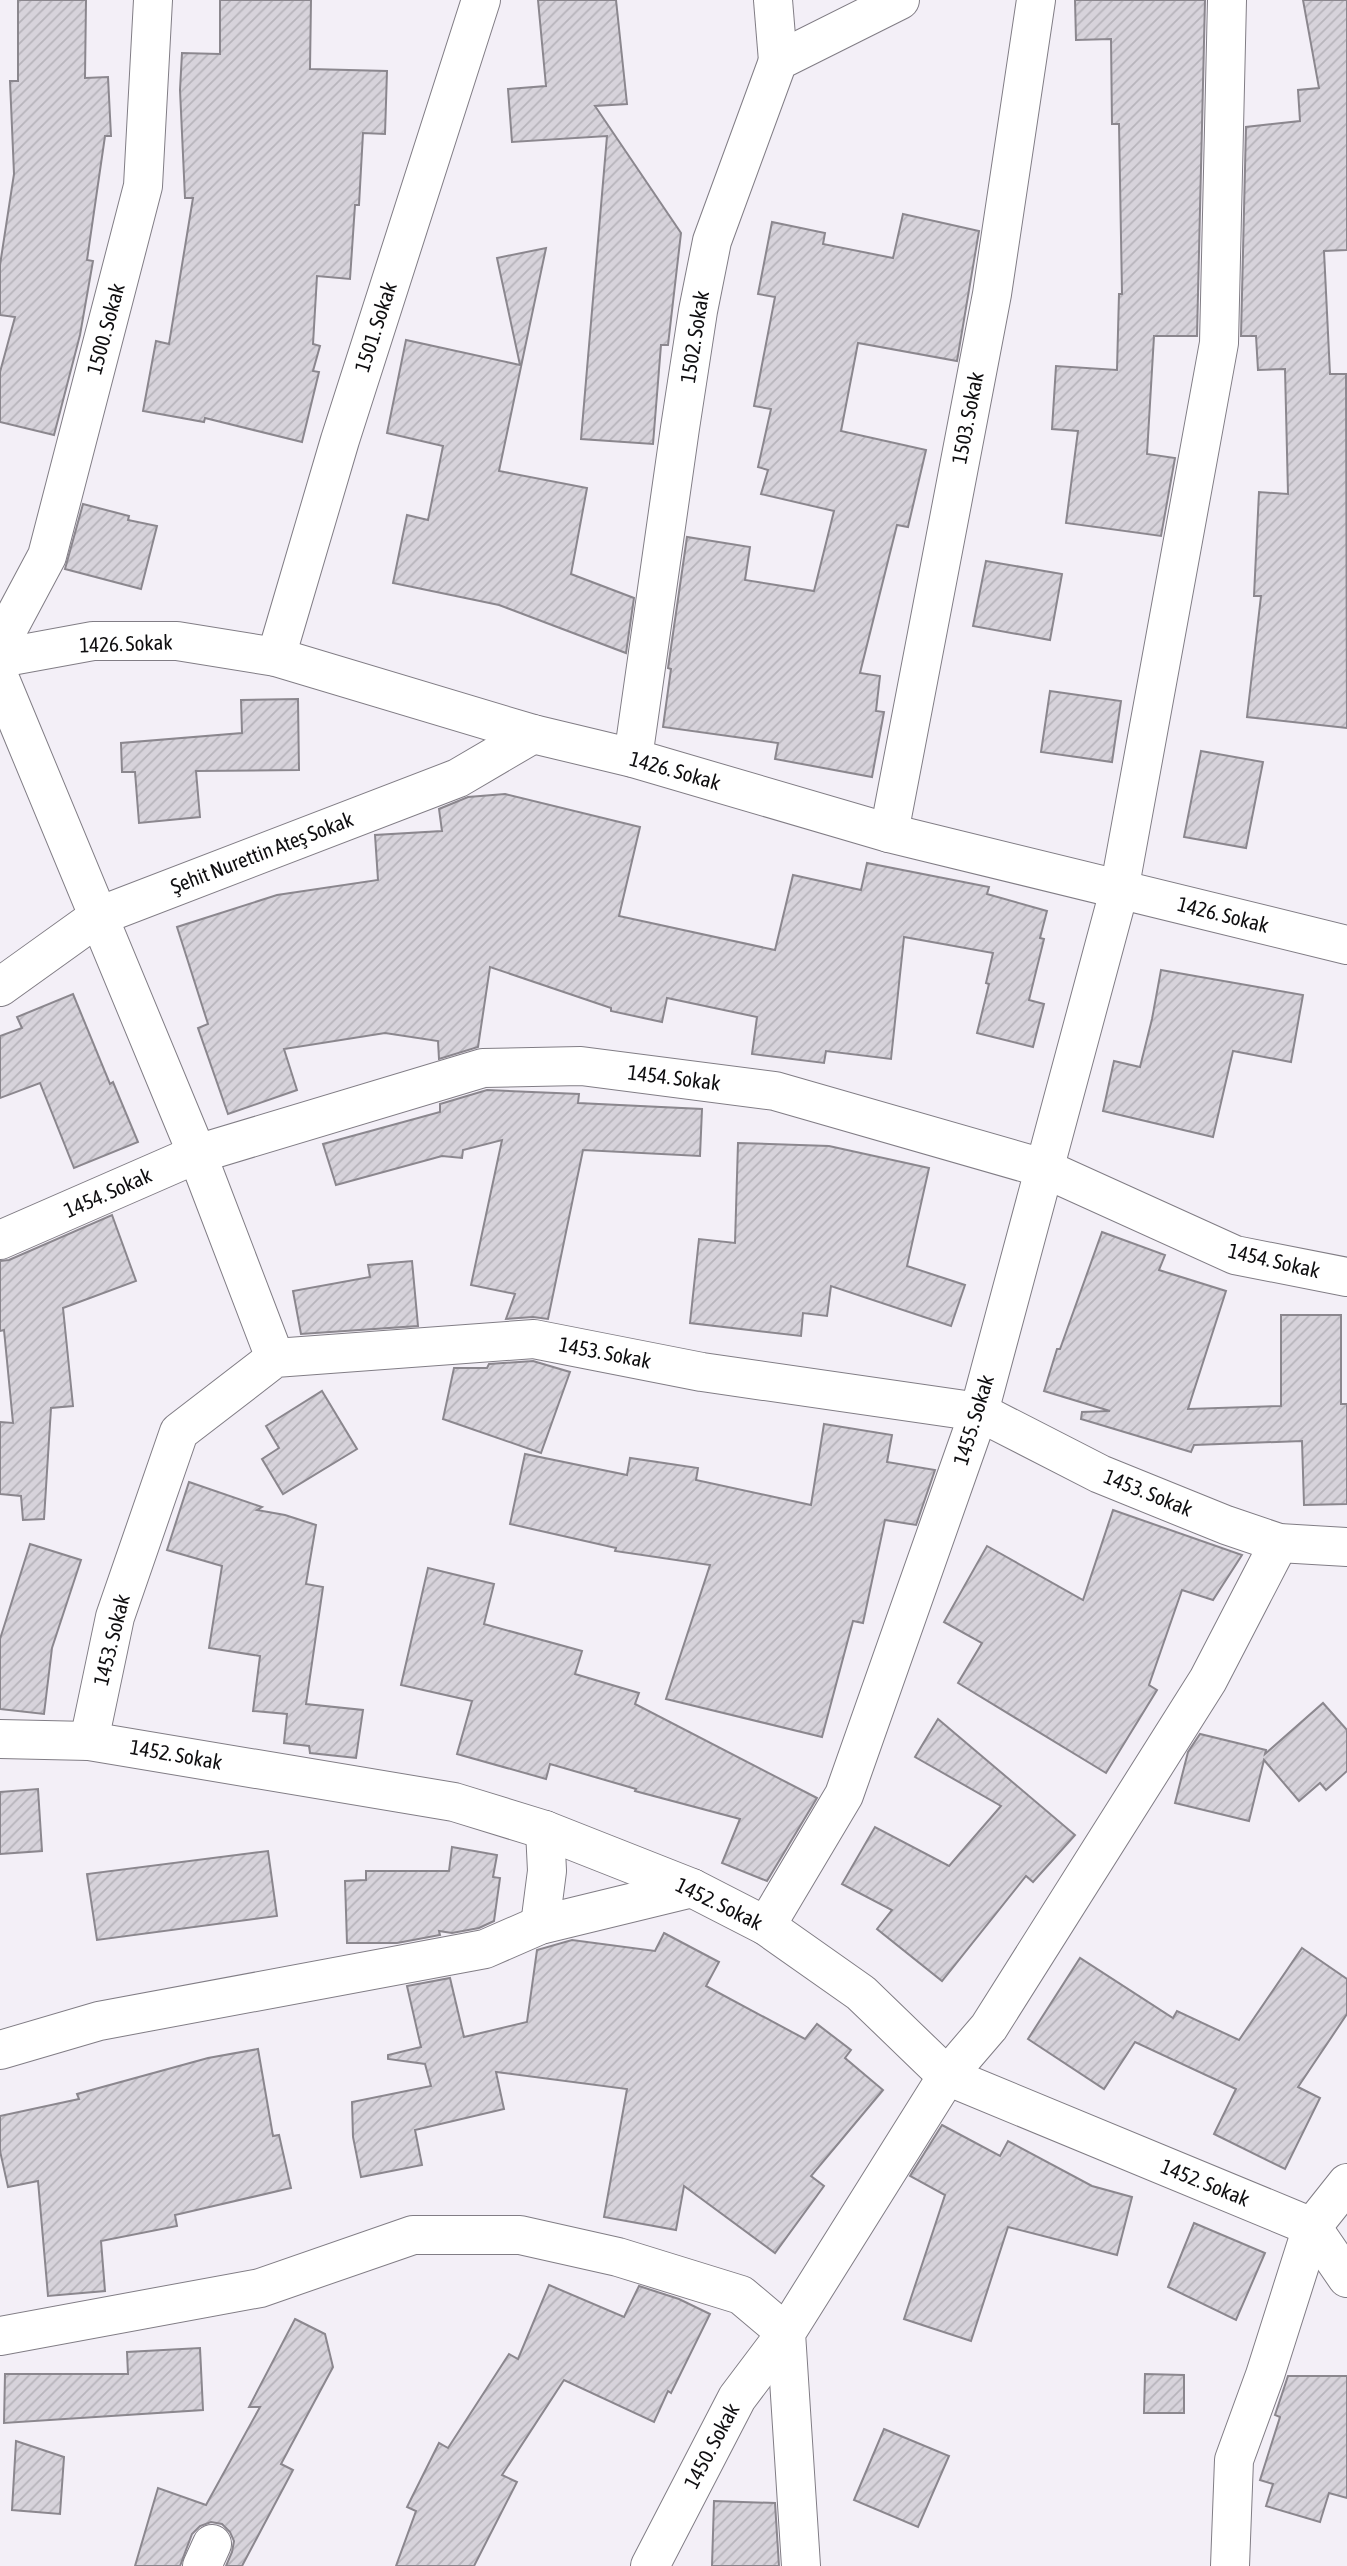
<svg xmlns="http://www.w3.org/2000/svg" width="1347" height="2566" font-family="'Asap Condensed',sans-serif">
<defs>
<pattern id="building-hatch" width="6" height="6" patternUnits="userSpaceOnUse" patternTransform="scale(1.75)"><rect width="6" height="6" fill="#d7d3db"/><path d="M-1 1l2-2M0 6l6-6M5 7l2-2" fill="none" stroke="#b7b4bb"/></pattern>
</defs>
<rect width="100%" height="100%" fill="#f3eff7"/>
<g fill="url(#building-hatch)" stroke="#8b878e" stroke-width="2">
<path d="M 18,0 L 86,0 L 85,78 L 108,77 L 111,136 L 105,136 L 87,260 L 93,261 L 80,335 L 54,435 L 0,422 L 0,372 L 15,317 L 0,315 L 0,265 L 14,174 L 10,81 L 18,81 Z"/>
<path d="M 220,0 L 311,0 L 310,69 L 387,71 L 385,134 L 363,133 L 359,205 L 355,205 L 350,279 L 317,276 L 313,344 L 320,346 L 313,371 L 319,372 L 302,442 L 205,418 L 204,422 L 143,411 L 156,341 L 169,344 L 193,198 L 185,198 L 180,90 L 182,53 L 220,54 Z"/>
<path d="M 538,0 L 616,0 L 627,104 L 595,106 L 681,233 L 668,345 L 661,345 L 653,444 L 581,439 L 607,136 L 512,142 L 508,89 L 546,86 Z"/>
<path d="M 1075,0 L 1205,0 L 1197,336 L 1154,336 L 1147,454 L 1175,458 L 1161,536 L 1066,523 L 1078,431 L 1052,429 L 1056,366 L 1117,370 L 1119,294 L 1122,294 L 1119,124 L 1112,124 L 1111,39 L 1076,40 Z"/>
<path d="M 1303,0 L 1347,0 L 1347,250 L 1324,251 L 1330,374 L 1346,374 L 1347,728 L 1247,717 L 1261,596 L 1254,596 L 1259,492 L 1288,494 L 1285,369 L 1258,370 L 1256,336 L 1241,336 L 1246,127 L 1300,121 L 1298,90 L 1319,88 Z"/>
<path d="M 903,214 L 979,231 L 957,361 L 858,343 L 841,431 L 926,450 L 908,527 L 897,525 L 860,673 L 880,676 L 876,711 L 884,712 L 872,777 L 775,759 L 778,743 L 663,727 L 671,669 L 668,668 L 687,537 L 750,547 L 745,580 L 814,591 L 834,511 L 761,494 L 768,470 L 758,467 L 771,409 L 754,406 L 775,297 L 758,294 L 772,222 L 825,233 L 823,244 L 893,258 Z"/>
<path d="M 546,248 L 499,471 L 587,488 L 571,574 L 634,598 L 626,653 L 499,605 L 393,583 L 407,515 L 428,520 L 443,446 L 387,433 L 406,340 L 520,365 L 497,258 Z"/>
<path d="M 83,504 L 129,516 L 128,520 L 157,526 L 141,589 L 65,569 Z"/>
<path d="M 986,561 L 1062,574 L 1050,640 L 973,626 Z"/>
<path d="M 1050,691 L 1121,701 L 1112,762 L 1041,752 Z"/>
<path d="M 298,699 L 299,770 L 196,771 L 200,817 L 139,823 L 135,772 L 122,772 L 121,743 L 242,733 L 241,700 Z"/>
<path d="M 1201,751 L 1263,762 L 1246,848 L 1184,837 Z"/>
<path d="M 505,794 L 640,827 L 619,916 L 775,950 L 793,875 L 861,890 L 867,863 L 989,887 L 987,894 L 1047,911 L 1040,938 L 1044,939 L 1029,1000 L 1044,1004 L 1033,1047 L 977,1033 L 989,984 L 986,983 L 993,953 L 904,937 L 891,1059 L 826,1051 L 824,1063 L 752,1054 L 757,1017 L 667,998 L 662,1022 L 611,1011 L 611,1008 L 490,967 L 478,1047 L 439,1059 L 438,1041 L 385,1033 L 284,1049 L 297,1090 L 228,1114 L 198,1028 L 208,1024 L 177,927 L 277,895 L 378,880 L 375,835 L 442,831 L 439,809 L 468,797 Z"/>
<path d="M 1161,970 L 1303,995 L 1291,1062 L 1233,1051 L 1213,1137 L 1103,1111 L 1114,1061 L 1140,1067 L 1152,1019 Z"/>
<path d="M 73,994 L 110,1084 L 113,1082 L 138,1142 L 74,1168 L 40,1083 L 0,1098 L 0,1036 L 22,1028 L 17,1017 Z"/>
<path d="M 487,1090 L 579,1094 L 578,1103 L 702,1109 L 700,1156 L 583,1150 L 548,1319 L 533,1317 L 506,1319 L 515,1294 L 471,1285 L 502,1140 L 463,1150 L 462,1158 L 442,1156 L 336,1185 L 323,1144 L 440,1112 L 440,1104 Z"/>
<path d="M 738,1143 L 829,1146 L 929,1168 L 907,1266 L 965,1285 L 951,1326 L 831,1286 L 827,1316 L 803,1313 L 801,1336 L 690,1323 L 699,1239 L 735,1243 Z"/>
<path d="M 112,1215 L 136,1281 L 63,1308 L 73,1406 L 51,1408 L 44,1519 L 23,1520 L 21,1496 L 0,1494 L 0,1422 L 13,1423 L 4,1330 L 0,1331 L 0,1261 L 9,1260 Z"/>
<path d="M 1102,1232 L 1165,1255 L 1159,1270 L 1226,1291 L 1188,1409 L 1281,1406 L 1281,1315 L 1341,1315 L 1341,1404 L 1347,1404 L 1347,1504 L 1304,1505 L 1302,1441 L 1194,1445 L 1191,1452 L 1081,1419 L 1082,1412 L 1110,1411 L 1044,1391 L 1057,1349 L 1060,1349 Z"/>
<path d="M 412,1261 L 418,1326 L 301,1334 L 293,1291 L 370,1277 L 368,1265 Z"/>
<path d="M 533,1361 L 570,1372 L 541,1453 L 443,1419 L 454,1368 L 487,1368 L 489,1364 Z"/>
<path d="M 322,1391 L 357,1449 L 283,1494 L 262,1459 L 279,1448 L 266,1426 Z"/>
<path d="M 824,1424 L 892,1435 L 887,1462 L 935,1470 L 916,1525 L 885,1520 L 863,1623 L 853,1621 L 822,1737 L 666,1699 L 710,1565 L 615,1551 L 616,1548 L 510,1524 L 525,1454 L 627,1475 L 630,1458 L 698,1468 L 696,1480 L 811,1505 Z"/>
<path d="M 189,1482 L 262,1507 L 257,1510 L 285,1515 L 316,1525 L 306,1584 L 323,1587 L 306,1704 L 363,1710 L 356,1758 L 310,1753 L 309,1746 L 284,1743 L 287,1714 L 253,1711 L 260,1656 L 209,1648 L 222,1566 L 167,1550 Z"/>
<path d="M 1113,1510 L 1242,1555 L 1213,1600 L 1182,1590 L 1149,1685 L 1157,1690 L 1106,1773 L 958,1683 L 982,1643 L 944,1622 L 987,1546 L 1083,1600 Z"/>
<path d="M 30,1544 L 81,1560 L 52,1648 L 44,1714 L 0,1709 L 0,1639 Z"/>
<path d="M 428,1568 L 494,1584 L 484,1624 L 582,1651 L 575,1674 L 639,1693 L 635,1704 L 817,1798 L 767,1881 L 722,1863 L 740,1819 L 635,1791 L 636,1789 L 550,1764 L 546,1779 L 457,1754 L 472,1701 L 401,1685 Z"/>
<path d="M 1323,1703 L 1347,1730 L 1347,1771 L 1326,1790 L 1320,1783 L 1299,1801 L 1264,1760 L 1249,1821 L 1175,1803 L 1188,1752 L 1200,1734 L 1266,1750 L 1265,1754 Z"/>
<path d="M 938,1719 L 1075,1835 L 1033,1882 L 1026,1876 L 942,1981 L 877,1929 L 892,1910 L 842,1884 L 875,1827 L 949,1866 L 1001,1806 L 915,1757 Z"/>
<path d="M 38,1789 L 42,1851 L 0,1854 L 0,1792 Z"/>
<path d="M 452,1847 L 497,1855 L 493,1877 L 500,1878 L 494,1921 L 479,1928 L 452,1933 L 439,1931 L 440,1935 L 397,1943 L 347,1943 L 345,1881 L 366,1880 L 366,1871 L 449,1871 Z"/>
<path d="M 268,1851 L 277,1916 L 97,1940 L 87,1874 Z"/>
<path d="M 664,1933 L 719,1962 L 706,1986 L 805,2039 L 817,2024 L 851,2050 L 845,2058 L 883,2090 L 811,2176 L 824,2186 L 775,2253 L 684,2186 L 676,2230 L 604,2217 L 627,2089 L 496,2072 L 504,2109 L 415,2130 L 422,2165 L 361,2177 L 353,2137 L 352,2102 L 431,2086 L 425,2064 L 388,2059 L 388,2055 L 421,2047 L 407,1986 L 450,1978 L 464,2037 L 527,2022 L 537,1950 L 572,1940 L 655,1951 Z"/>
<path d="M 1302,1948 L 1347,1979 L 1347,2014 L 1298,2087 L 1320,2098 L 1285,2169 L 1214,2134 L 1236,2089 L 1135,2042 L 1104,2089 L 1028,2039 L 1080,1958 L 1173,2018 L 1177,2011 L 1239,2040 Z"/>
<path d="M 258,2049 L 273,2136 L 279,2135 L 291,2188 L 175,2215 L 177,2226 L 101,2241 L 105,2291 L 48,2296 L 38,2181 L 8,2187 L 0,2151 L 0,2116 L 79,2099 L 77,2094 L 208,2058 Z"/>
<path d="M 942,2125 L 1000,2156 L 1008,2141 L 1092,2186 L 1132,2197 L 1117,2255 L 1008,2227 L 971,2341 L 904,2319 L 945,2195 L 910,2176 Z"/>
<path d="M 1194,2223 L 1265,2253 L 1236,2320 L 1168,2287 Z"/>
<path d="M 549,2285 L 624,2317 L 639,2286 L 679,2299 L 710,2314 L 671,2393 L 668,2391 L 654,2422 L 564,2380 L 502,2475 L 517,2482 L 474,2566 L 396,2566 L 416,2511 L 407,2507 L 439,2443 L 448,2448 L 509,2354 L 518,2359 Z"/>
<path d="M 295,2319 L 325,2334 L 333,2367 L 281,2464 L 293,2470 L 242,2566 L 226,2566 L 232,2552 L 234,2541 L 230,2532 L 222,2524 L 211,2522 L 200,2526 L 192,2534 L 180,2566 L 135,2566 L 158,2488 L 206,2505 L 260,2407 L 249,2407 Z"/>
<path d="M 200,2348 L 203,2410 L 4,2423 L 5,2374 L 128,2374 L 127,2352 Z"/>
<path d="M 1145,2374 L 1184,2375 L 1184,2413 L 1144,2413 Z"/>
<path d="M 1288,2376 L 1347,2376 L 1347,2498 L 1329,2493 L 1320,2522 L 1266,2506 L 1273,2484 L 1260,2480 L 1280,2417 L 1275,2415 Z"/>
<path d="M 884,2429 L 949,2456 L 918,2527 L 854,2500 Z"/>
<path d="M 16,2441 L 64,2457 L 60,2514 L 12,2510 Z"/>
<path d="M 714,2501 L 775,2503 L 779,2566 L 712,2566 Z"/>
</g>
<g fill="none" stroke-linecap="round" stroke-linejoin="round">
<g stroke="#817d85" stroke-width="40">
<g id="street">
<path d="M 773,0 L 778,61"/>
<path d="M 0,644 L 47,556 L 143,186 L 153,0"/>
<path d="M 276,657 L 340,440 L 481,0"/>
<path d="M 0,679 L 197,1154 L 275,1358"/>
<path d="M 633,758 L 680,428 L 698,311 L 712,241 L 778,61 L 900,0"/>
<path d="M 889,833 L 992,294 L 1036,0"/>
<path d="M 0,1240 L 197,1154 L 483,1068 L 581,1066 L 775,1091 L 1043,1168 L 1235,1255 L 1347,1277"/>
<path d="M 0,1739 L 89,1741 L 454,1802 L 545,1830 L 692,1888 L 766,1926 L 861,1993 L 947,2076 L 1312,2227 L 1347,2278"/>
<path d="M 89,1741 L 115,1617 L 179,1432 L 275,1358 L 534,1339 L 702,1372 L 979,1412 L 1100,1474 L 1226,1525 L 1279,1543 L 1347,1547"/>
<path d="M 540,1925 L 547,1871 L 545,1830"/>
<path d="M 766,1926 L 844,1795 L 979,1412 L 1119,891 L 1219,343 L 1227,0"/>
<path d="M 0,2050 L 99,2021 L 485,1949 L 540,1925 L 692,1888"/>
<path d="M 0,2336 L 260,2288 L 413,2235 L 520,2235 L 618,2257 L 741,2295 L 786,2333 L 737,2398 L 650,2566"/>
<path d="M 202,2566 L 212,2544"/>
<path d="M 801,2566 L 786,2333 L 947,2076 L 989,2027 L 1208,1680 L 1279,1543"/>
<path d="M 1230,2566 L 1234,2460 L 1265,2375 L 1312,2227 L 1347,2183"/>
</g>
</g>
<g stroke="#817d85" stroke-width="40">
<g id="secondary">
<path d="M 0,658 L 93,641 L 177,641 L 276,657 L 533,734 L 633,758 L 889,833 L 1347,945"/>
<path d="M 0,987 L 99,916 L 458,778 L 533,734"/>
</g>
</g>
<use href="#street" stroke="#fff" stroke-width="38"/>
<use href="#secondary" stroke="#fff" stroke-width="38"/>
</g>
<g text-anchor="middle" stroke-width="5" stroke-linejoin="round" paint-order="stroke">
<g font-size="21" fill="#0f0e10" stroke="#fff">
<text transform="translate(376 327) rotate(-72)" y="7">1501. Sokak</text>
<text transform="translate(106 329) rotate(-75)" y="7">1500. Sokak</text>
<text transform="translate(695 337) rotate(-81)" y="7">1502. Sokak</text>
<text transform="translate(968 418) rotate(-79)" y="7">1503. Sokak</text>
<text transform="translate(126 644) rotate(-2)" y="7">1426. Sokak</text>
<text transform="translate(675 771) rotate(16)" y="7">1426. Sokak</text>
<text transform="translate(262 853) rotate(-21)" y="7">Şehit Nurettin Ateş Sokak</text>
<text transform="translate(1223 915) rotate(14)" y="7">1426. Sokak</text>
<text transform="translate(674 1078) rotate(7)" y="7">1454. Sokak</text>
<text transform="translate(108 1193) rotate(-24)" y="7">1454. Sokak</text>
<text transform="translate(1274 1261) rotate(13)" y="7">1454. Sokak</text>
<text transform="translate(605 1353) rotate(11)" y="7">1453. Sokak</text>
<text transform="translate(974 1420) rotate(-73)" y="7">1455. Sokak</text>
<text transform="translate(1148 1493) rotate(22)" y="7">1453. Sokak</text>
<text transform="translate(112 1640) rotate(-76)" y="7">1453. Sokak</text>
<text transform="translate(176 1755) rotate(10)" y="7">1452. Sokak</text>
<text transform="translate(719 1904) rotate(26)" y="7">1452. Sokak</text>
<text transform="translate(1205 2183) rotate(22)" y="7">1452. Sokak</text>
<text transform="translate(712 2446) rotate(-62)" y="7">1450. Sokak</text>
</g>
</g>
</svg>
